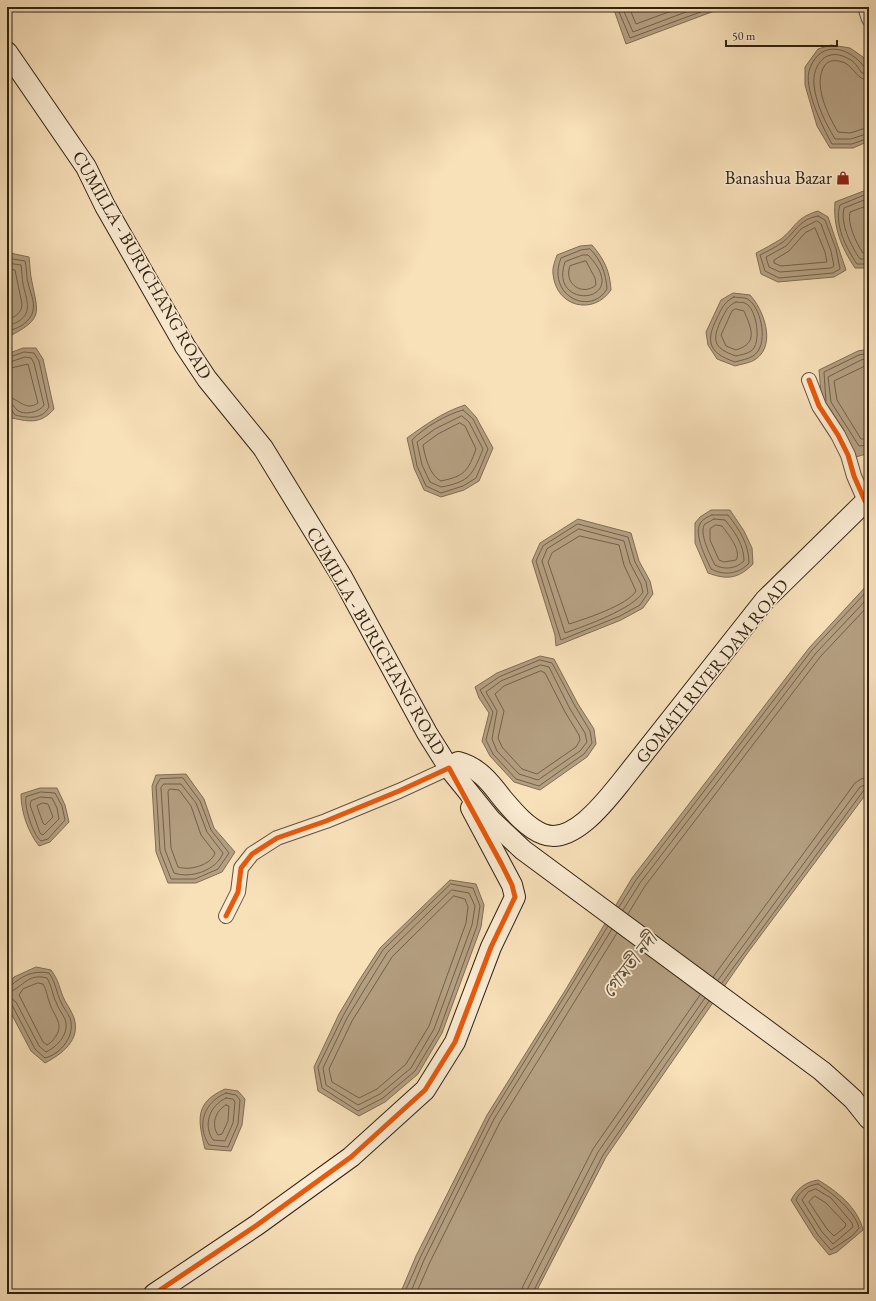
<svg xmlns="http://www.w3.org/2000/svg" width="876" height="1301" font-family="'EB Garamond','Noto Serif Bengali',serif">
<rect width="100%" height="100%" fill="#f8e0b9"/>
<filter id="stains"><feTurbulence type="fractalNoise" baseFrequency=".005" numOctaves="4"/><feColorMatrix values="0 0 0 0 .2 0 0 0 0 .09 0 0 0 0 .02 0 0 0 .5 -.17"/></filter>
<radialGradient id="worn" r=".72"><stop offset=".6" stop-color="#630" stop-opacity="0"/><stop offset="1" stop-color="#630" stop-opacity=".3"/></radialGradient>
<g fill="#b49f81" stroke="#806d55">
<path d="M 613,7 L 725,7 L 626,44 Z"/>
<path d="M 831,45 L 850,48 L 863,57 L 869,68 L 869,141 L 853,148 L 830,148 L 817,126 L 805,85 L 805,67 L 818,49 Z"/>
<path d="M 869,189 L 869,268 L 855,268 C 841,247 833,227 835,202 Z"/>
<path d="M 818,211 L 828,217 L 846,270 L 834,277 L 778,282 L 761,274 L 756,253 C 764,249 773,244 781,239 C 797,226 795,218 818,211 Z"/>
<path d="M 592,245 C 604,259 610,271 611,290 C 593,316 556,307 553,274 C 552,268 555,261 557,255 L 580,246 Z"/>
<path d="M 10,253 L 29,257 C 30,265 30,274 32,282 C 38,313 43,318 12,335 L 7,333 L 7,254 Z"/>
<path d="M 733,293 L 750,295 C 763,309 777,344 756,359 C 751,363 741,364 735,366 L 717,359 L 708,345 L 706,332 L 721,300 Z"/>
<path d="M 23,348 L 36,348 L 43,359 L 54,409 C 41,424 30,422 12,418 L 7,408 L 7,354 Z"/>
<path d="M 869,349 L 869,453 L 856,457 L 822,405 L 819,370 L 858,351 Z"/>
<path d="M 465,405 L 476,417 L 493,448 L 479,481 L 464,490 L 441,497 L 424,490 L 414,468 L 407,438 C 425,425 443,412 465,405 Z"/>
<path d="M 711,510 L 730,510 L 744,531 L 752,548 L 753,564 C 738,579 727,580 708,573 L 695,543 L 695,523 L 700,517 Z"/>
<path d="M 578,519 L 631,533 L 639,561 L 650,581 L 653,594 L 643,608 L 621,620 L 556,646 L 555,635 L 532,561 L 540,543 Z"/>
<path d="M 869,583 L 869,790 L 746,955 L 606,1157 L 535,1294 L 400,1294 L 416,1256 L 487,1115 L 566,989 L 632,878 L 809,648 Z"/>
<path d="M 540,656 L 554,659 L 578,704 L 594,729 L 596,744 L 587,757 L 540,790 L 514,782 L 490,756 L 482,741 L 489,713 L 479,698 L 475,687 L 497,673 Z"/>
<path d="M 186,774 L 204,799 L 214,828 L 235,852 L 222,872 L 196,883 L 168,883 L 156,852 L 152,786 L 156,775 Z"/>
<path d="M 40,788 L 57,788 L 65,805 L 69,822 L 50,842 L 39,846 C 28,832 21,812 21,794 Z"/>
<path d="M 450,880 L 476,884 L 484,905 L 481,927 L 442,1033 L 418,1074 L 385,1102 L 359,1116 L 318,1091 L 314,1067 L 339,1014 L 358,982 L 380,948 Z"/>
<path d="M 36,967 L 51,970 C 60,982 59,989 65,1001 C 68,1006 72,1012 74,1018 C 81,1040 62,1054 45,1063 L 31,1051 L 13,1017 L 7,1003 L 7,985 L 14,977 Z"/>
<path d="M 225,1089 L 238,1091 L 245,1099 L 242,1125 L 231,1151 L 205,1149 C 198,1120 194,1103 225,1089 Z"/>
<path d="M 818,1180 C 837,1191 858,1208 863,1230 L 837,1252 L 829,1255 L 814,1237 L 791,1200 C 797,1189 805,1182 818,1180 Z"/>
</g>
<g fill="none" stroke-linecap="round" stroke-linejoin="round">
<g stroke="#72604a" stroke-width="1">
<path d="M 617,7 L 630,38 L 714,7"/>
<path d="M 622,7 L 633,32 L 699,7"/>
<path d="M 629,7 L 636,24 L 682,7"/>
<path d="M 869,69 L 865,68 C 850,47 821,39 810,68 C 802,86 823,128 832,144 L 852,144 L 869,138"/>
<path d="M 869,74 L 862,73 C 857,67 855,61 847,58 C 827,47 812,64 814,85 C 816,104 825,122 835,139 L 851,139 L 869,133"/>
<path d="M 869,80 C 856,80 855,68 845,63 C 838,60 830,59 825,65 C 812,84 828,115 838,132 L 850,133 L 869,127"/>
<path d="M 869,193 L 840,205 C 834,224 846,248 857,264 L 869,264"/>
<path d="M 869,198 L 844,208 C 840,224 851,246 860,259 L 869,259"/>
<path d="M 869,205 L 850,212 C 847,223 856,243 863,253 L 869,253"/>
<path d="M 818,216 L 825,220 L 836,249 L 840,269 L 833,273 L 779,278 L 765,271 L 760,255 C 768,251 776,247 783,242 C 796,232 799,219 818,216 Z"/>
<path d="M 817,221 L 821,224 L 831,251 L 834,266 L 831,268 L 780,272 L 769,267 L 766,257 L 786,246 L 801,229 Z"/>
<path d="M 815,228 L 825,252 L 827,262 L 781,266 L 774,263 L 774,260 L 789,251 L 805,233 Z"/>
<path d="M 590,249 C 601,260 606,273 607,289 C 590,317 546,295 561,258 L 581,250 Z"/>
<path d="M 583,255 L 588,255 C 635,304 547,312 565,262 Z"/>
<path d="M 7,258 L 25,261 C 27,268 26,276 28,283 C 30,292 35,301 33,311 C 31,321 17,331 7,330"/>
<path d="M 586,261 L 595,278 L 596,285 C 582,297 563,283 570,266 Z"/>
<path d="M 7,263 L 21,265 C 22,272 22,278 23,284 C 26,298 33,312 19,321 C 14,324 12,325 7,324"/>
<path d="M 7,269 L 15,270 L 22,304 C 22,312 15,319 7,318"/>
<path d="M 734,297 C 739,298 746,297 749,300 C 762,310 769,346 753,356 C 749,359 741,360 735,362 C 709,353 705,342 717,318 C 722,308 724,302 734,297 Z"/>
<path d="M 736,302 C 738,303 743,302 745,303 C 757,308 762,344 751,351 C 747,354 740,355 736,356 C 712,348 712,339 722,318 C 726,311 727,306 736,302 Z"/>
<path d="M 736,309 L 744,311 C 751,328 759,343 736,350 L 726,346 L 721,335 L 732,311 Z"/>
<path d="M 7,358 L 24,352 L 34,353 L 39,361 L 49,407 C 42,420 28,418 15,415 L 11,409 L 7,408"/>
<path d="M 869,358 L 861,360 L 828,377 L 831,402 L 859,446 L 869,445"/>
<path d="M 7,363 L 25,357 L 31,358 L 34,363 L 44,405 C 40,412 24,416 17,410 C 13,406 13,403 7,403"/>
<path d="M 869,364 L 834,381 L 837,400 L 861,439 L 869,439"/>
<path d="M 7,369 L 28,364 L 38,403 C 25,412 19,398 7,397"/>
<path d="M 826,401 L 824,372 L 859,355 L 869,353"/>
<path d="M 463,410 L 473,419 L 488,449 L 476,478 L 463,486 L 441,493 L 426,486 L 417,466 L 412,440 C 425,427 445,415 463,410 Z"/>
<path d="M 462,416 L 469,422 L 483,449 C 473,474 470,482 441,487 L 430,482 L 422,465 L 417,442 L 435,429 Z"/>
<path d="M 460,423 L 465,426 L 476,449 C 468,471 465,476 441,481 C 430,476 425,457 423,445 L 438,434 Z"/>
<path d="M 712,515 L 728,515 C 739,529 749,544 749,563 C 739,574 724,576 711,569 C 706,558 694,535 700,524 C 702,519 708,517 712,515 Z"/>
<path d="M 714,519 L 725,520 C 735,532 744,545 744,561 C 736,569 724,570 715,565 C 711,557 698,532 705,524 C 708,522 711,521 714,519 Z"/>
<path d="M 578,524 L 628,537 L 635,562 L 646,582 L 648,593 L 640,605 L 620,616 L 561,640 L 536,561 L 543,546 Z"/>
<path d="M 716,525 L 722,526 C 728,534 742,551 736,560 L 724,562 L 719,560 L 710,540 L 710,529 Z"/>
<path d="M 579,529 L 624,541 L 630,563 L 641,584 L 643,592 C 633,609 585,626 565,633 L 542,561 L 547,549 Z"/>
<path d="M 580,536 L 619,545 L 624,565 L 636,591 C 628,605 585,619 569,624 L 548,562 L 552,553 Z"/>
<path d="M 540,660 L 552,663 L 575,706 L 590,731 L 592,743 L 584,754 L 539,786 L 516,779 L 493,754 L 486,740 L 493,712 L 480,690 L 499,677 Z"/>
<path d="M 541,665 L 549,667 L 570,709 L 585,733 L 587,742 L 580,751 L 538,780 L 519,774 L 497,751 L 492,739 L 497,711 L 486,692 L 501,681 Z"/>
<path d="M 541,671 L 545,673 L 565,712 L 579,735 L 580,740 L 576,747 L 537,774 L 522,769 L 502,747 L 498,738 L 504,711 L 495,694 L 504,686 Z"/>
<path d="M 183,778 L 200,801 L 211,830 L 229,853 L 218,869 L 195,879 L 171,879 L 160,851 L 156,786 L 160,779 Z"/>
<path d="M 164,784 L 181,784 L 196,803 L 207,832 L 223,853 C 217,870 191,879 174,873 L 165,850 L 161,788 Z"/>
<path d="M 170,789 L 179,790 L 191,806 L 201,835 L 215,853 C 211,865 190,871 178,867 L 171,848 L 168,792 Z"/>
<path d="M 41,792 L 55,793 L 62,806 L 65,820 L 48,839 L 41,841 C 33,835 24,807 26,797 Z"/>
<path d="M 41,797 L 52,798 L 57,808 L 59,819 L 43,835 L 40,833 L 30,805 L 31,801 Z"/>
<path d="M 43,803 L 48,804 L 53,817 L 45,825 L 43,823 L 37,806 Z"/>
<path d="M 451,884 L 473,888 L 480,906 L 477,926 L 439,1031 L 415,1071 L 383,1098 L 358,1111 L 322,1088 L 318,1067 L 343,1016 L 361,984 L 383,950 Z"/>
<path d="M 452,890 L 469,893 L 475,906 L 472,925 L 434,1029 L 411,1068 L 380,1094 L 358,1105 L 326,1085 L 323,1068 L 347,1018 L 387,953 Z"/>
<path d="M 454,896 L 465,899 L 468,907 L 466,923 L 429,1026 L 406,1064 L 377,1089 L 359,1098 L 332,1082 L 329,1069 L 352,1021 L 392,957 Z"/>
<path d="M 619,907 L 636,880 L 812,650 L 869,589"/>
<path d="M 623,910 L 640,883 L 816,653 L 869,597"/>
<path d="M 628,914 L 645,886 L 820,657 L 869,605"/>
<path d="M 713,977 L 855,783 L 861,779 L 869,777"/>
<path d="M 718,980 L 860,787 L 869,783"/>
<path d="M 38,983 L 43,984 C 47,990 47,997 50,1004 C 54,1016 64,1024 56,1036 C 53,1040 52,1042 47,1045 L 43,1042 L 19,995 L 23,989 Z"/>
<path d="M 722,983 L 864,790 L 869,788"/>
<path d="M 7,987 C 12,986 13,983 18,980 C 28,973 37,971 49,973 C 56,983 56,992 61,1002 C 63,1007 67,1012 70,1018 C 76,1035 61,1054 45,1058 L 35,1049 L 12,1005 L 7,1003"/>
<path d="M 7,992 C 21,991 26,972 47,978 C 52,986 52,994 56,1002 C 58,1008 62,1013 65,1019 C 70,1033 58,1046 46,1052 L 39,1046 L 16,1002 L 12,999 L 7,998"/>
<path d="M 226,1093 L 236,1095 L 240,1100 L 238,1124 L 228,1147 L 209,1145 C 196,1125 204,1102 226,1093 Z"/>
<path d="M 226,1098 L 233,1099 L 235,1102 L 233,1123 L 225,1141 L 213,1140 C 203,1125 209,1106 226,1098 Z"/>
<path d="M 226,1105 L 229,1106 L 228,1121 L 222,1134 L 218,1135 C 211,1125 215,1111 226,1105 Z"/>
<path d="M 818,1184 C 832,1193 855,1211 859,1228 L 852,1236 L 831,1250 L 818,1235 L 796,1200 C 800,1191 808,1185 818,1184 Z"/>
<path d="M 816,1189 L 831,1198 L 852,1223 L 853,1227 L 833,1244 L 822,1232 L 802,1200 L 808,1192 Z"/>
<path d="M 815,1196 L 826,1203 L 846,1224 L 845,1227 L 834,1236 L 827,1229 L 809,1202 Z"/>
<path d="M 404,1294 L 420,1258 L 490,1117 L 608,926"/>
<path d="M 410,1294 L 424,1260 L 494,1119 L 612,929"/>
<path d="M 416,1294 L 430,1262 L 500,1122 L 617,933"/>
<path d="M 521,1294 L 523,1286 L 593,1149 L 700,995"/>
<path d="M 527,1294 L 528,1288 L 598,1152 L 705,998"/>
<path d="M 532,1294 L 603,1155 L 709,1001"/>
</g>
<g stroke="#63523c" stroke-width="16">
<g id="street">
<path d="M 865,7 L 869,19"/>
<path d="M 809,380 L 819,406 L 838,435 L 848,455 L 854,476 L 865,501"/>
<path d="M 226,916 L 238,892 L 241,868 L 252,854 L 277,838 L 326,821 L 399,791 L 449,768"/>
</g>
</g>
<g stroke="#312213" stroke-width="22">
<g id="secondary">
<path d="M 7,52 L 86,167 L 105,206 L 185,346 L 207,379 L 263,448 L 342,577 L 427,733 L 449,768 L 491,820 L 523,850 L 822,1071 L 853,1099 L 869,1119"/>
<path d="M 449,768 L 458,762 C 478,767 490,782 502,798 C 513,811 527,828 543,834 C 572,846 606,801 622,781 L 765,600 L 869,498"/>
<path d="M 154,1294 L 257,1225 L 351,1157 L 425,1090 L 455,1042 L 491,947 L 515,897 L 512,885 L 471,808"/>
</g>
</g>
<use href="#street" stroke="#faebd2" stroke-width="14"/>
<use href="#secondary" stroke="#faebd2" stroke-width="20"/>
<g stroke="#faebd2" stroke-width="8">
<g id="cycleway">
<path d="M 809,380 L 819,406 L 838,435 L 848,455 L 854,476 L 865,501"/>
<path d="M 154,1294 L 257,1225 L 351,1157 L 425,1090 L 455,1042 L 491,947 L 515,897 L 512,885 L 502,865 L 449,768 L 399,791 L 326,821 L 277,838 L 252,854 L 241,868 L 238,892 L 226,916"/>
</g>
</g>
<use href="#cycleway" stroke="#e8590c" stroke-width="5"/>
</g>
<defs>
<g id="shop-bare" transform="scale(1.08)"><path d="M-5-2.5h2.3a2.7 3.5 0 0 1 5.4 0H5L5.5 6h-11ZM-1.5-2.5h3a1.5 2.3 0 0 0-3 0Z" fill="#8f2418" stroke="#faebd2" stroke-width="2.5" paint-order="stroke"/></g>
</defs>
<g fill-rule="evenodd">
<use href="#shop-bare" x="843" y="178"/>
</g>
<g text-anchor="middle" stroke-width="3.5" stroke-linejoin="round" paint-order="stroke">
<g font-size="18" fill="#312213" stroke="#faebd2" text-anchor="end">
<text x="832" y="184">Banashua Bazar</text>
</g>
<g font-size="18" fill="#312213" stroke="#faebd2">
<text transform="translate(142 265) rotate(60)" y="6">CUMILLA - BURICHANG ROAD</text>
<text transform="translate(376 641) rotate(60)" y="6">CUMILLA - BURICHANG ROAD</text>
<text transform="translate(712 671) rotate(-51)" y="6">GOMATI RIVER DAM ROAD</text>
</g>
<g font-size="19" font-style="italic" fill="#5f4e3a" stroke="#faebd2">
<text transform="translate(629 965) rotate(-52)" y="7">গোমতী নদী</text>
</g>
</g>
<rect width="876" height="1301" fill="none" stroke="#f8e0b9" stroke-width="24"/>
<rect x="8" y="8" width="860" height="1285" fill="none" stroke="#312213" stroke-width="2"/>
<rect x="12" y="12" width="852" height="1277" fill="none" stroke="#312213"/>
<path d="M726 40v6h111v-6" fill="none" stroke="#312213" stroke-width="2"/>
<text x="732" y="40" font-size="12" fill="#312213" stroke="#faebd2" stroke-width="3" paint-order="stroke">50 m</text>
<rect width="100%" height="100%" filter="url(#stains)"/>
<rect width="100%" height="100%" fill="url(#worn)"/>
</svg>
